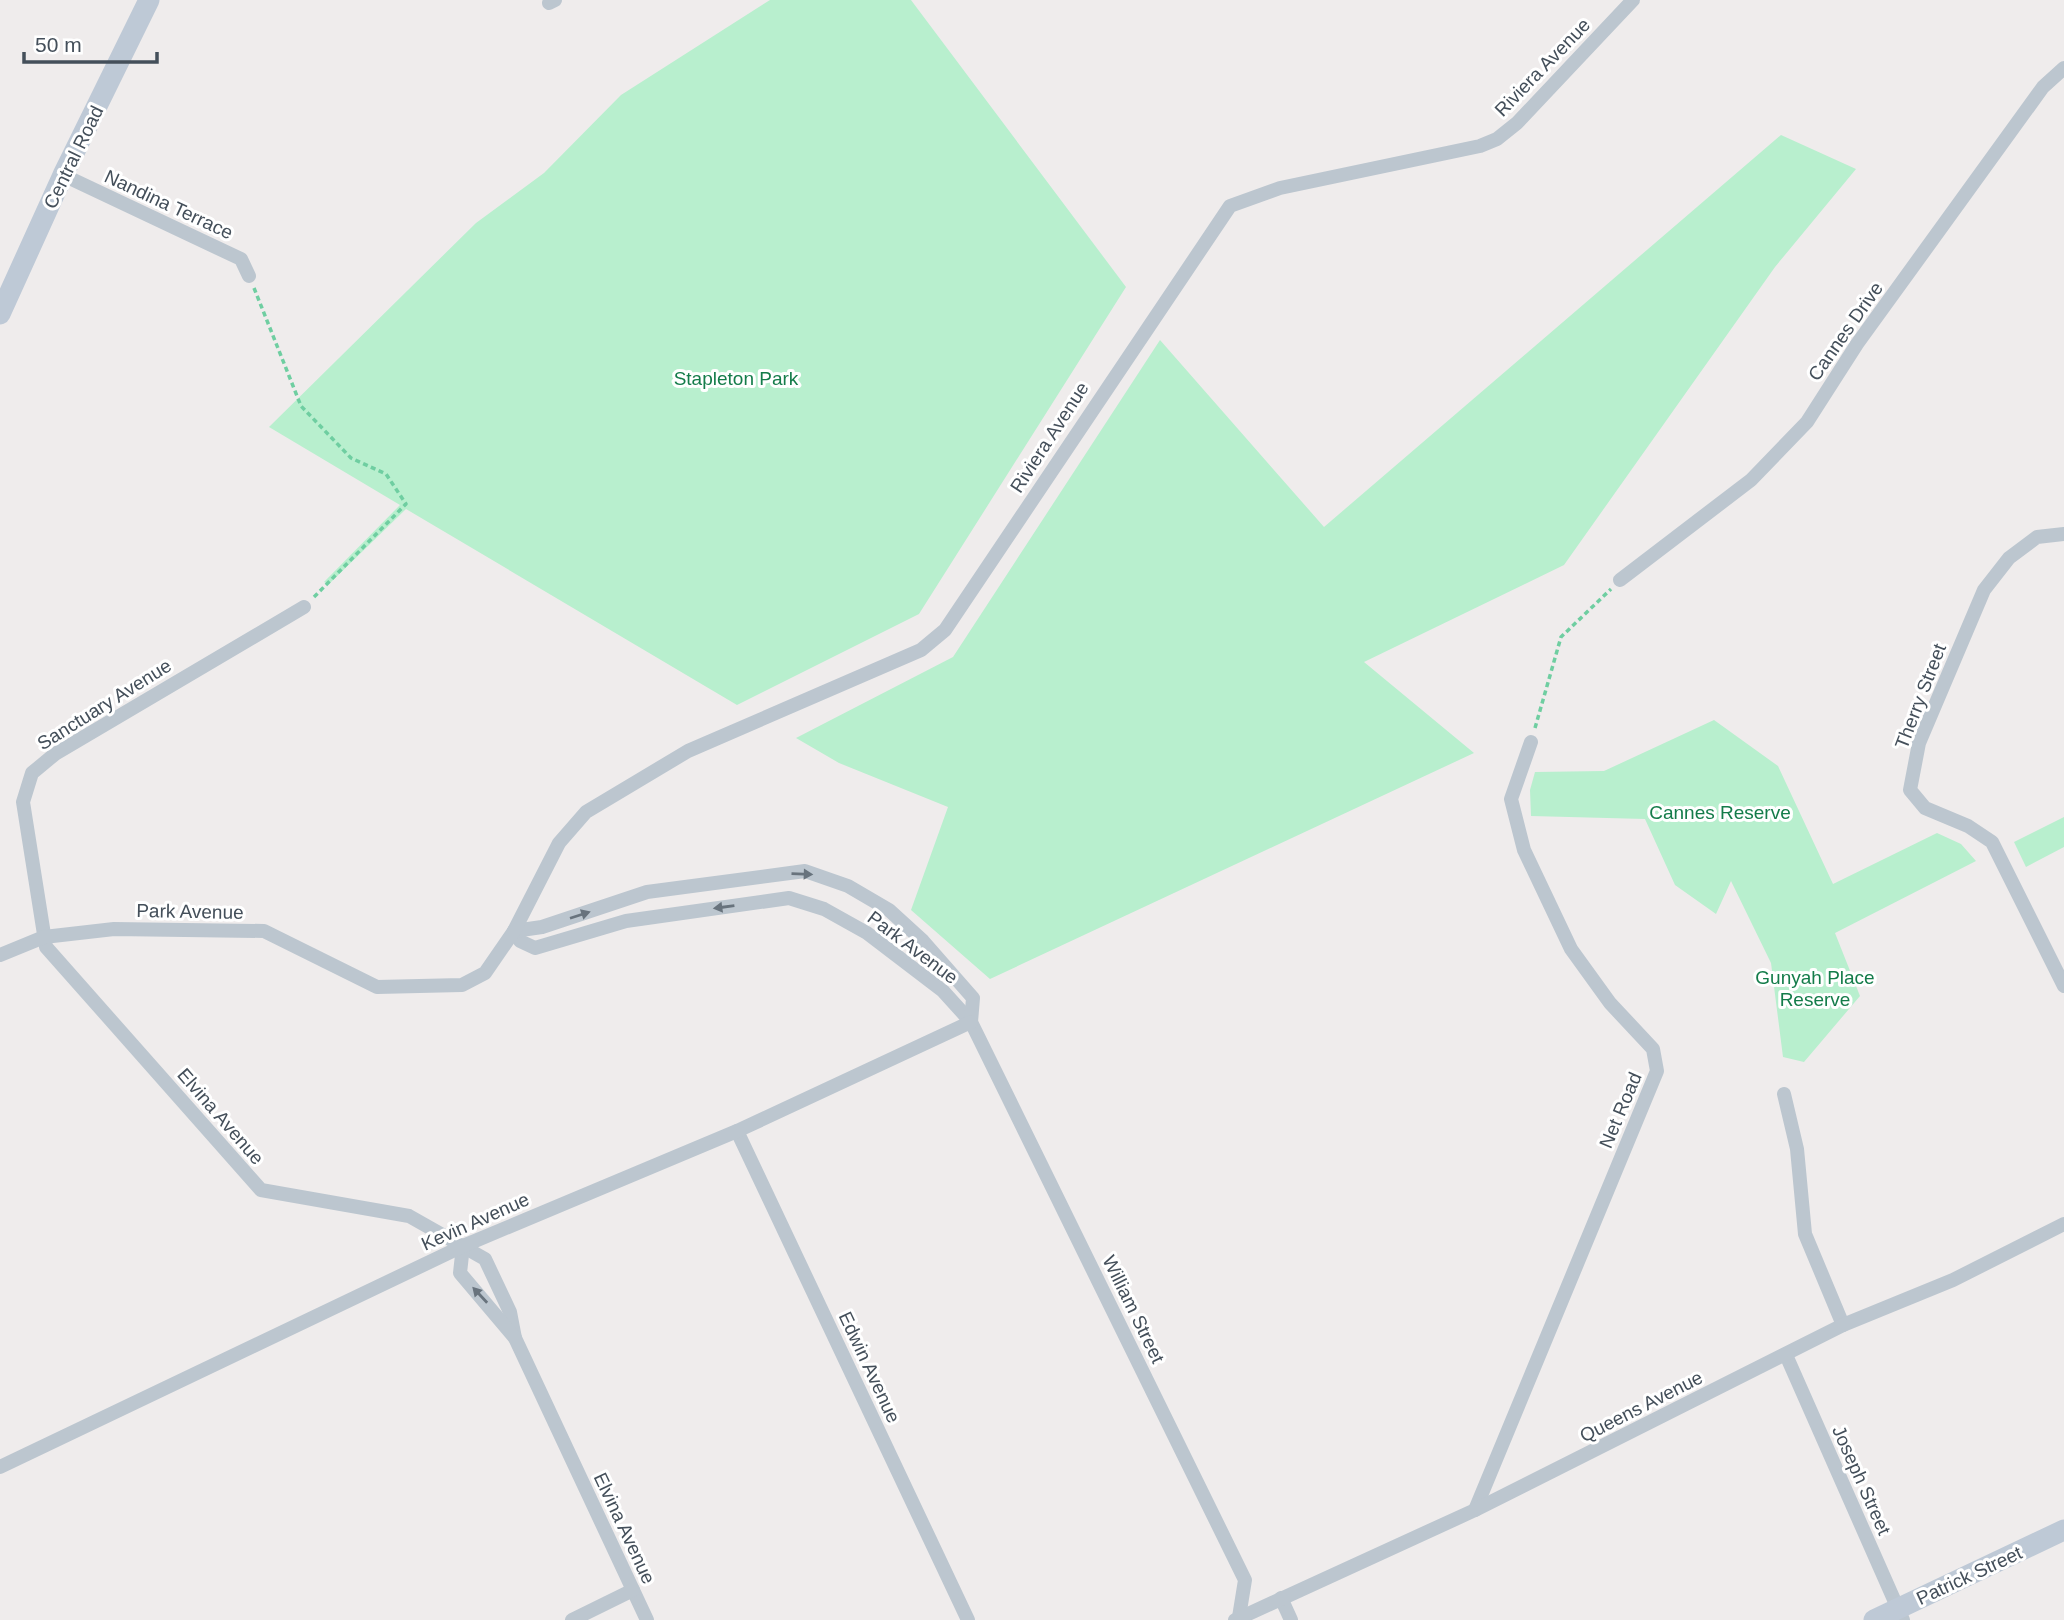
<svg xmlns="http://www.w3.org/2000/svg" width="2064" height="1620" font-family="Arial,sans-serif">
<rect width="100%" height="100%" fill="#efecec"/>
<g fill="#b8efce">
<path d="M 770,0 L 911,0 L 1126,287 L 919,614 L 737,705 L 406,509 L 329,584 L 324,582 L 400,505 L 269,427 L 476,223 L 544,173 L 621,95 Z"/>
<path d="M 1781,135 L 1856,169 L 1775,267 L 1564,565 L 1364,662 L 1474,753 L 990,979 L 911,910 L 948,807 L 839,763 L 796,738 L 953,657 L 1160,340 L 1324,527 Z"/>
<path d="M 1714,720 L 1778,766 L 1833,884 L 1937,833 L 1961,844 L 1976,861 L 1835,933 L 1860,996 L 1804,1062 L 1783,1057 L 1771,963 L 1731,881 L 1716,914 L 1675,885 L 1645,819 L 1531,816 L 1530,790 L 1535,772 L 1604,771 Z"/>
<path d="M 2064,817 L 2064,847 L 2026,867 L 2014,842 Z"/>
</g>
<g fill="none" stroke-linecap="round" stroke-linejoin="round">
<g stroke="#6fcea1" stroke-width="3.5" stroke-dasharray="5 3.5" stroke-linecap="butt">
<path d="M 254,288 L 301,406 L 351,458 L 386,474 L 406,504 L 313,598"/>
<path d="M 1535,728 L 1561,637 L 1611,589"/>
</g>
<g stroke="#bcc6cf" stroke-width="14">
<path d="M 549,3 L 555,0"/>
<path d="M 63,175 L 241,259 L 249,276"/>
<path d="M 2064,534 L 2037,537 L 2009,558 L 1984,590 L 1919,743 L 1910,790 L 1925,808 L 1968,826 L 1992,842 L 2064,986"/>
<path d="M 1620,580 L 1751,480 L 1807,422 L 1857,344 L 2043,87 L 2064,68"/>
<path d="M 304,607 L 55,754 L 32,773 L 23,802 L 46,947 L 261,1190 L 409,1216 L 485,1259 L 510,1312 L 515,1338"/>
<path d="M 514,931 L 520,941 L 535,948 L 626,921 L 789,898 L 824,909 L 867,933 L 943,991 L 971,1022 L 1245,1580 L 1239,1617"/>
<path d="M 514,931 L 542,927 L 647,892 L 805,871 L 848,886 L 889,910 L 923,941 L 973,998 L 971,1022"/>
<path d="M 0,955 L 44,937 L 114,929 L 264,931 L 377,987 L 462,985 L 485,973 L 514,931 L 559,843 L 586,812 L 688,751 L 921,650 L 945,630 L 1230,206 L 1280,188 L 1480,146 L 1497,139 L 1517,123 L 1633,0"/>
<path d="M 1784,1094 L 1797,1149 L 1805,1234 L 1843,1325"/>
<path d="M 737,1131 L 968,1620"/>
<path d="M 463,1246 L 460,1273 L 515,1338 L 647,1620"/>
<path d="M 1786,1355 L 1903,1620"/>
<path d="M 0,1467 L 463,1246 L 737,1131 L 971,1022"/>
<path d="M 1475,1510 L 1657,1071 L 1653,1049 L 1610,1003 L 1571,949 L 1524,850 L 1511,799 L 1531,742"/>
<path d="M 1281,1598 L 1291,1620"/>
<path d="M 572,1620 L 633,1590"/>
<path d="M 1235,1620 L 1475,1510 L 1843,1325 L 1953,1280 L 2064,1224"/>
</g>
<g stroke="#bec9d6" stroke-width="21">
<path d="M 0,314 L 63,175 L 149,0"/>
<path d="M 1874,1620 L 2064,1530"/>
</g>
</g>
<defs><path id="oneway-solid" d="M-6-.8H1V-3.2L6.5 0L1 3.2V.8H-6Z" transform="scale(1.75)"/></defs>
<g fill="#68737d">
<use href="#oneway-solid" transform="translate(802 874) rotate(2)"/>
<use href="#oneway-solid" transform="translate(724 907) rotate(172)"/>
<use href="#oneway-solid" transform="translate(580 915) rotate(-18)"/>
<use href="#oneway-solid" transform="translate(480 1295) rotate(-133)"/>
</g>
<g text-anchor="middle" stroke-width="6" stroke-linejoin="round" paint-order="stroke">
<g font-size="19" fill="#444f5a" stroke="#fff">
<text transform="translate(1542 67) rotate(-46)" y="7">Riviera Avenue</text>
<text transform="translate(73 157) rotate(-64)" y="7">Central Road</text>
<text transform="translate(169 204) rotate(25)" y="7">Nandina Terrace</text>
<text transform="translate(1845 331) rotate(-55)" y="7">Cannes Drive</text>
<text transform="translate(1049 437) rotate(-57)" y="7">Riviera Avenue</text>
<text transform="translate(1920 696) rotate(-69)" y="7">Therry Street</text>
<text transform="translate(104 704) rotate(-32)" y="7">Sanctuary Avenue</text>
<text transform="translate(190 911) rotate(1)" y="7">Park Avenue</text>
<text transform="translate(913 947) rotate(37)" y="7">Park Avenue</text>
<text transform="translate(1620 1110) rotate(-67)" y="7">Net Road</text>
<text transform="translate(221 1116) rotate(49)" y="7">Elvina Avenue</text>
<text transform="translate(475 1221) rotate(-24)" y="7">Kevin Avenue</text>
<text transform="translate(1134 1309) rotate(64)" y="7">William Street</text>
<text transform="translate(870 1367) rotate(65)" y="7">Edwin Avenue</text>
<text transform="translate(1641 1406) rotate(-27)" y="7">Queens Avenue</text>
<text transform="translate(1862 1480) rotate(66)" y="7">Joseph Street</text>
<text transform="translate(625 1528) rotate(65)" y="7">Elvina Avenue</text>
<text transform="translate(1969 1575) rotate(-25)" y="7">Patrick Street</text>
</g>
<g font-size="19" fill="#147c4a" stroke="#fff">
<text x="736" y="385">Stapleton Park</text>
<text x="1720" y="819">Cannes Reserve</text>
<text x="1815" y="984">Gunyah Place<tspan x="1815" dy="22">Reserve</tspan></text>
</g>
</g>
<path d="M24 52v10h133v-10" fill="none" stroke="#444f5a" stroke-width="3.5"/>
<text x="35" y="52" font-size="21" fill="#444f5a" stroke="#ffffff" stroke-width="5" paint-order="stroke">50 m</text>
</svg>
